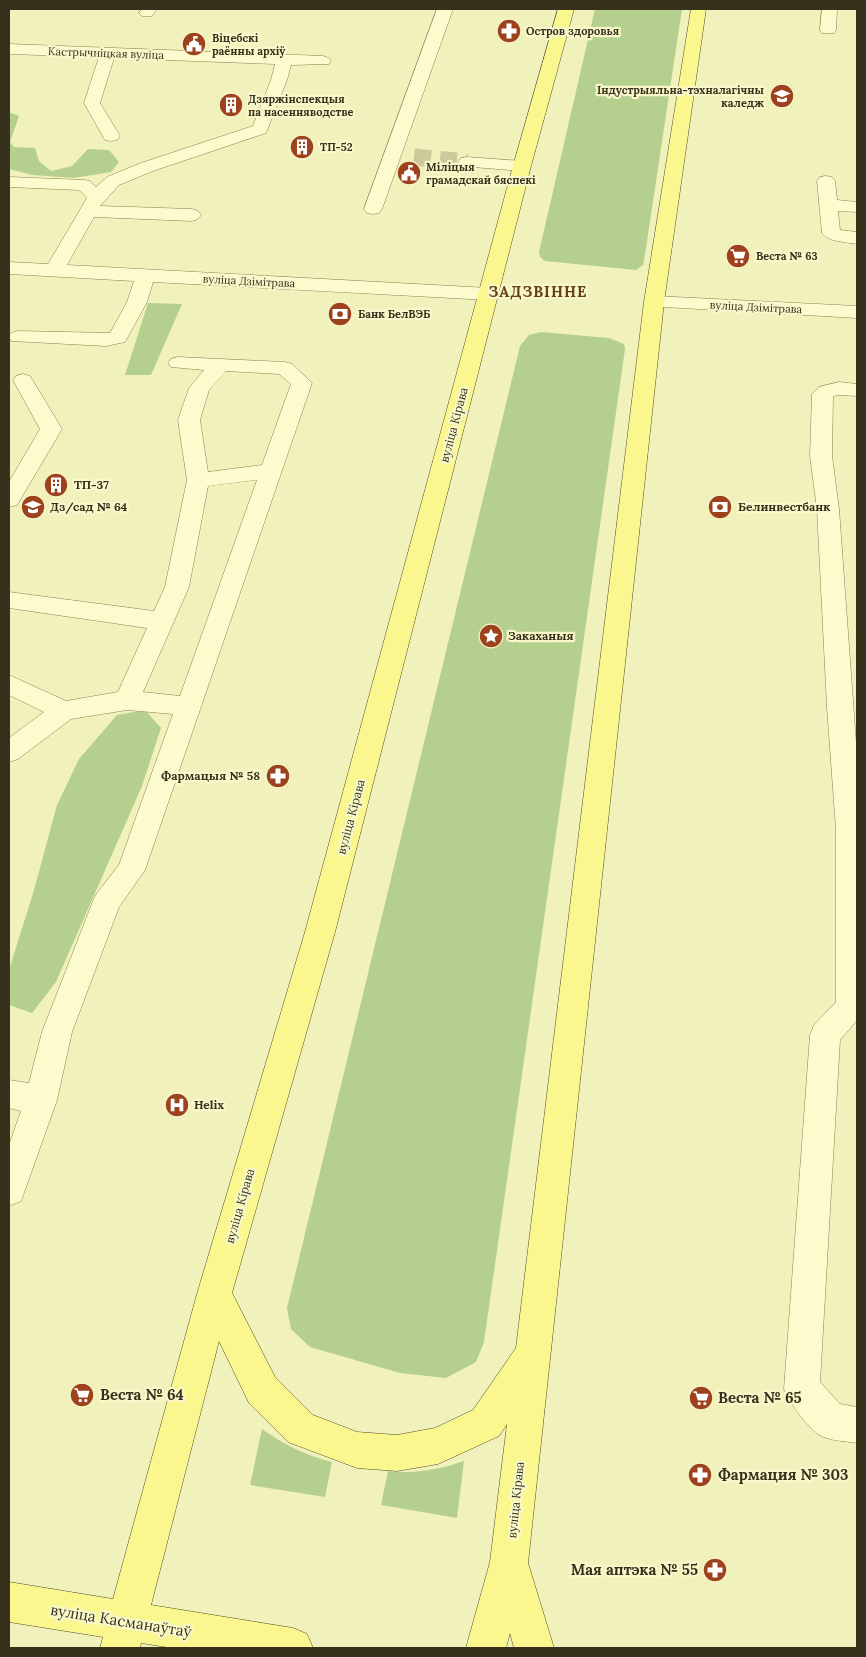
<svg xmlns="http://www.w3.org/2000/svg" width="866" height="1657" font-family="Lora,serif">
<rect width="100%" height="100%" fill="#f1f1bb"/>
<g fill="#b5d08e">
<path d="M 595,9 L 682,9 L 644,261 L 643,265 L 636,270 L 545,261 L 540,257 L 539,252 Z"/>
<path d="M 9,112 L 19,116 L 10,142 L 14,147 L 35,148 L 39,161 L 51,171 L 72,166 L 88,149 L 109,150 L 119,162 L 111,172 L 74,178 L 33,175 L 9,169 Z"/>
<path d="M 148,303 L 182,304 L 151,375 L 125,375 Z"/>
<path d="M 541,332 L 609,338 L 624,344 L 625,349 L 484,1342 L 476,1362 L 446,1378 L 400,1373 L 310,1347 L 291,1329 L 287,1308 L 520,346 L 529,335 Z"/>
<path d="M 145,710 L 161,728 L 142,786 L 56,982 L 32,1013 L 9,1005 L 9,970 L 34,890 L 57,805 L 79,759 L 117,715 Z"/>
<path d="M 262,1429 C 285,1445 305,1455 332,1462 L 325,1497 L 250,1485 Z"/>
<path d="M 464,1461 L 457,1518 L 381,1505 L 388,1471 C 415,1474 438,1470 464,1461 Z"/>
</g>
<g fill="none" stroke-linecap="round" stroke-linejoin="round">
<path stroke="#ccca9b" stroke-width="17" stroke-dasharray="17 9" stroke-linecap="butt" d="M 414,157 L 467,162"/>
<g stroke="#8a8053" stroke-width="1">
<g id="minor">
<path d="M 142,9 L 157,9 L 152,16 L 142,16 L 139,13 Z"/>
<path d="M 437,9 L 453,9 L 382,209 L 379,213 L 373,214 L 367,213 L 364,209 Z"/>
<path d="M 822,9 L 837,9 L 836,30 L 834,33 L 822,33 L 820,30 Z"/>
<path d="M 9,44 L 323,56 L 329,58 L 331,61 L 329,64 L 291,65 L 287,80 L 266,133 L 153,171 L 119,185 L 100,206 L 192,209 L 198,211 L 201,215 L 198,219 L 192,221 L 94,217 L 67,265 L 489,288 L 496,290 L 499,294 L 496,298 L 489,300 L 153,282 L 147,302 L 125,342 L 106,346 L 11,341 L 9,336 L 11,333 L 18,331 L 110,333 L 127,302 L 134,281 L 9,274 L 9,262 L 48,264 L 87,198 L 79,190 L 9,187 L 9,177 L 84,180 L 90,181 L 96,187 L 107,177 L 141,163 L 253,126 L 271,80 L 275,64 L 114,58 L 100,103 L 120,136 L 117,140 L 111,141 L 105,140 L 84,103 L 99,57 L 9,54 Z"/>
<path d="M 467,157 L 522,161 L 528,162 L 531,166 L 528,170 L 522,171 L 461,166 L 458,162 L 461,158 Z"/>
<path d="M 826,176 L 832,177 L 835,181 L 837,200 L 857,202 L 857,212 L 838,211 L 840,230 L 857,232 L 857,244 C 847,242 828,242 822,233 L 817,181 L 820,177 Z"/>
<path d="M 654,296 L 857,306 L 857,318 L 647,306 L 644,302 L 647,298 Z"/>
<path d="M 178,357 L 285,362 L 292,364 L 312,383 L 145,870 L 119,907 L 72,1032 L 57,1100 L 25,1190 L 21,1201 L 9,1206 L 9,1145 L 21,1111 L 9,1108 L 9,1080 L 29,1083 L 42,1032 L 93,901 L 97,893 L 119,865 L 173,714 L 127,710 L 71,719 L 18,759 L 9,762 L 9,738 L 44,712 L 9,695 L 9,675 L 66,701 L 118,692 L 147,628 L 9,608 L 9,592 L 154,611 L 165,587 L 187,480 L 178,420 L 189,388 L 204,370 L 171,367 L 168,363 L 171,359 ZM 226,371 L 279,374 L 291,384 L 262,465 L 208,472 L 200,420 L 209,390 ZM 257,480 L 180,696 L 143,692 L 189,587 L 208,486 Z"/>
<path d="M 23,374 L 30,376 L 62,429 L 17,505 L 9,507 L 9,482 L 40,429 L 13,380 L 16,376 Z"/>
<path d="M 839,382 L 857,384 L 857,396 L 839,395 L 833,396 L 832,456 L 839,509 L 857,756 L 857,1020 L 840,1040 L 820,1382 L 840,1404 L 857,1407 L 857,1443 C 845,1441 828,1441 818,1434 C 805,1424 790,1403 784,1389 L 810,1035 L 814,1025 L 836,1002 L 836,829 L 827,707 L 817,509 L 810,456 L 812,394 L 819,387 Z"/>
</g>
</g>
<g stroke="#564b29" stroke-width="1">
<path id="major" d="M 558,9 L 574,9 L 531,166 L 335,932 L 232,1293 L 275,1377 L 313,1415 L 357,1432 L 397,1435 L 435,1428 L 473,1410 L 516,1348 L 644,302 L 691,9 L 706,9 L 664,302 L 528,1563 L 554,1648 L 514,1648 L 510,1633 L 506,1648 L 466,1648 L 490,1562 L 507,1424 L 499,1436 L 438,1464 L 397,1471 L 357,1468 L 288,1442 L 249,1403 L 219,1341 L 151,1605 L 293,1628 L 307,1634 L 313,1648 L 173,1648 L 141,1643 L 140,1648 L 100,1648 L 103,1637 L 9,1622 L 9,1582 L 113,1599 L 197,1294 L 305,932 L 513,166 Z"/>
</g>
<use href="#minor" fill="#fcfbce" fill-rule="evenodd"/>
<use href="#major" fill="#f9f78d" fill-rule="evenodd"/>
</g>
<defs>
<g id="pharmacy-disc" transform="scale(1.25)"><circle r="9.5" fill="#9e421e" stroke="#f8f8cb"/><path d="M-2-6h4v4h4v4h-4v4h-4v-4h-4v-4h4Z" fill="#fff"/></g>
<g id="civic-disc" transform="scale(1.25)"><circle r="9.5" fill="#9e421e" stroke="#f8f8cb"/><path d="M-.6-6.5H3V-4.5H.6V-3L4-1V1h2V6H-6V1h2V-1L-.6-3ZM-1.2 2.5V6h2.4V2.5Z" fill="#fff"/></g>
<g id="university-disc" transform="scale(1.25)"><circle r="9.5" fill="#9e421e" stroke="#f8f8cb"/><path d="M0-5L7-2L0 1L-7-2ZM-4 1L0 2.5L4 1V4Q0 6-4 4Z" fill="#fff"/></g>
<g id="building-disc" transform="scale(1.25)"><circle r="9.5" fill="#9e421e" stroke="#f8f8cb"/><path d="M-4-6H4V6H1V3H-1V6H-4ZM-2.5-4.3h1.7v1.8h-1.7ZM.8-4.3h1.7v1.8H.8ZM-2.5-1h1.7V.8h-1.7ZM.8-1h1.7V.8H.8Z" fill="#fff"/></g>
<g id="supermarket-disc" transform="scale(1.25)"><circle r="9.5" fill="#9e421e" stroke="#f8f8cb"/><path d="M-6-5.5h2.5l.6 2H6L4.5 2H-2.5L-4.4-4H-6ZM-1.5 3.2a1.3 1.3 0 1 0 .1 0ZM3 3.2a1.3 1.3 0 1 0 .1 0Z" fill="#fff"/></g>
<g id="bank-disc" transform="scale(1.25)"><circle r="9.5" fill="#9e421e" stroke="#f8f8cb"/><path d="M-6-4H6V4H-6ZM0-2.3a2.3 2.3 0 1 0 0 4.6a2.3 2.3 0 1 0 0-4.6Z" fill="#fff"/></g>
<g id="school-disc" transform="scale(1.25)"><circle r="9.5" fill="#9e421e" stroke="#f8f8cb"/><path d="M0-5L7-2L0 1L-7-2ZM-4 1L0 2.5L4 1V4Q0 6-4 4Z" fill="#fff"/></g>
<g id="sight-disc" transform="scale(1.25)"><circle r="9.5" fill="#9e421e" stroke="#f8f8cb"/><path d="M0-6L1.8-2.2L6-1.7L2.9 1.2L3.7 5.4L0 3.3L-3.7 5.4L-2.9 1.2L-6-1.7L-1.8-2.2Z" fill="#fff"/></g>
<g id="hospital-disc" transform="scale(1.25)"><circle r="9.5" fill="#9e421e" stroke="#f8f8cb"/><path d="M-5-5h3v3.5h4V-5h3V5h-3V1.5h-4V5h-3Z" fill="#fff"/></g>
</defs>
<g fill-rule="evenodd">
<use href="#pharmacy-disc" x="509" y="31"/>
<use href="#civic-disc" x="194" y="44"/>
<use href="#university-disc" x="782" y="96"/>
<use href="#building-disc" x="231" y="105"/>
<use href="#building-disc" x="302" y="147"/>
<use href="#civic-disc" x="409" y="173"/>
<use href="#supermarket-disc" x="738" y="256"/>
<use href="#bank-disc" x="340" y="314"/>
<use href="#building-disc" x="56" y="485"/>
<use href="#school-disc" x="33" y="507"/>
<use href="#bank-disc" x="720" y="507"/>
<use href="#sight-disc" x="491" y="636"/>
<use href="#pharmacy-disc" x="278" y="776"/>
<use href="#hospital-disc" x="177" y="1105"/>
<use href="#supermarket-disc" x="82" y="1395"/>
<use href="#supermarket-disc" x="701" y="1398"/>
<use href="#pharmacy-disc" x="700" y="1475"/>
<use href="#pharmacy-disc" x="715" y="1570"/>
</g>
<g text-anchor="middle" stroke-width="4.5" stroke-linejoin="round" paint-order="stroke">
<g font-size="11" font-weight="bold" fill="#37301a" stroke="#f8f8cb" text-anchor="start">
<text x="526" y="35">Остров здоровья</text>
<text x="212" y="42">Віцебскі<tspan x="212" dy="13">раённы архіў</tspan></text>
<text x="764" y="94" text-anchor="end">Індустрыяльна-тэхналагічны<tspan x="764" dy="13">каледж</tspan></text>
<text x="248" y="103">Дзяржінспекцыя<tspan x="248" dy="13">па насенняводстве</tspan></text>
<text x="320" y="151">ТП-52</text>
<text x="426" y="171">Міліцыя<tspan x="426" dy="13">грамадскай бяспекі</tspan></text>
<text x="756" y="260">Веста № 63</text>
<text x="358" y="318">Банк БелВЭБ</text>
</g>
<g font-size="11" fill="#37301a" stroke="#f8f8cb">
<text transform="translate(106 53) rotate(2)" y="4">Кастрычніцкая вуліца</text>
<text transform="translate(249 281) rotate(3)" y="4">вуліца Дзімітрава</text>
<text transform="translate(756 307) rotate(3)" y="4">вуліца Дзімітрава</text>
</g>
<g font-size="12" fill="#37301a" stroke="#f8f8cb">
<text transform="translate(454 425) rotate(-75)" y="4">вуліца Кірава</text>
<text transform="translate(351 817) rotate(-75)" y="4">вуліца Кірава</text>
<text transform="translate(240 1206) rotate(-74)" y="4">вуліца Кірава</text>
<text transform="translate(516 1500) rotate(-84)" y="4">вуліца Кірава</text>
</g>
<g font-size="12" font-weight="bold" fill="#37301a" stroke="#f8f8cb" text-anchor="start">
<text x="74" y="489">ТП-37</text>
<text x="50" y="511">Дз/сад № 64</text>
<text x="738" y="511">Белинвестбанк</text>
<text x="508" y="640">Закаханыя</text>
<text x="260" y="780" text-anchor="end">Фармацыя № 58</text>
<text x="194" y="1109">Helix</text>
</g>
<g font-size="15" font-weight="bold" letter-spacing="1" fill="#673e15" stroke="#f8f8cb">
<text x="538" y="297">ЗАДЗВІННЕ</text>
</g>
<g font-size="15" font-weight="bold" fill="#37301a" stroke="#f8f8cb" text-anchor="start">
<text x="100" y="1400">Веста № 64</text>
<text x="718" y="1403">Веста № 65</text>
<text x="718" y="1480">Фармация № 303</text>
<text x="698" y="1575" text-anchor="end">Мая аптэка № 55</text>
</g>
<g font-size="15" fill="#37301a" stroke="#f8f8cb">
<text transform="translate(121 1621) rotate(9)" y="5">вуліца Касманаўтаў</text>
</g>
</g>
<rect width="866" height="1657" fill="none" stroke="#37301a" stroke-width="20"/>
</svg>
